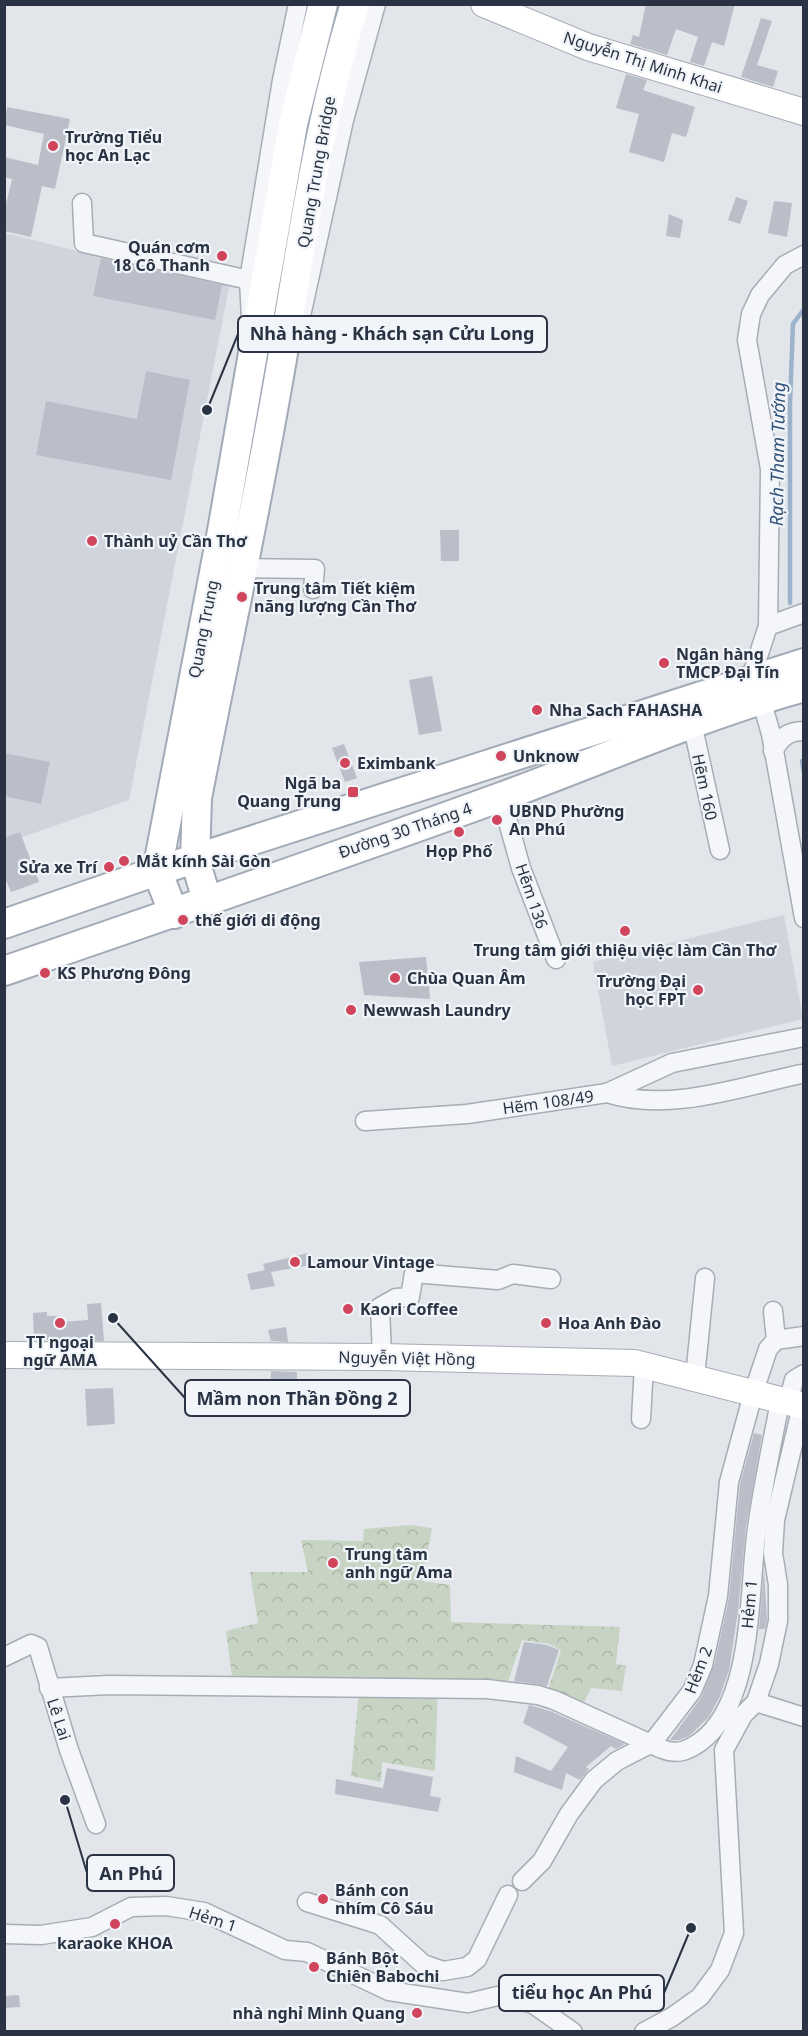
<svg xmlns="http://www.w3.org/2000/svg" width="808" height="2036" font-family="'Noto Sans',sans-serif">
<defs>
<pattern id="forest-crowns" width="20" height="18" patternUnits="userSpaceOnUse" patternTransform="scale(1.5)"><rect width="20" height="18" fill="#c7d4c3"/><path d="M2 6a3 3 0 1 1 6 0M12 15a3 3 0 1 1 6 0" fill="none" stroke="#abb6a9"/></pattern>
</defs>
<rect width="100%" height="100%" fill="#e2e5ea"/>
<g fill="#d0d4dc">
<path d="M 5,233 L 101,257 L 230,282 L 129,800 L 5,843 Z"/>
<path d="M 784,915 L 803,1019 L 612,1066 L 593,962 Z"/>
</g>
<path fill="url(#forest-crowns)" d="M 410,1525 L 432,1528 L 422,1581 L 450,1585 L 451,1622 L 620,1627 L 616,1664 L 626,1666 L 622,1691 L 591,1688 L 583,1704 L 548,1690 L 561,1650 L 549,1644 L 522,1640 L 506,1687 L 438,1685 L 435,1771 L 382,1762 L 381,1782 L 351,1776 L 359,1691 L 233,1684 L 226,1631 L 258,1623 L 250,1572 L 308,1572 L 301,1540 L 363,1541 L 364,1529 Z"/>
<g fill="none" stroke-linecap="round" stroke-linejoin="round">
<g stroke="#9cb3cb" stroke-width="4.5">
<path d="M 790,603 L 790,404 L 793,324 L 804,309"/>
<path d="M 802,761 L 804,772"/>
</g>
</g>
<g fill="#b9bec8">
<path d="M 646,4 L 735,4 L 724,46 L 712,42 L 704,66 L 690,62 L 698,37 L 676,29 L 667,55 L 630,44 L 633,35 L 639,37 Z"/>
<path d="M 761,18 L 772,21 L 757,65 L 778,71 L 773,87 L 741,77 Z"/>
<path d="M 626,74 L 647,80 L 643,90 L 695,107 L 686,137 L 672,133 L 664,162 L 629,152 L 639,114 L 616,108 Z"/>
<path d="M 7,107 L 70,119 L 55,189 L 42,186 L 31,237 L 4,231 L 4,213 L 12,179 L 4,177 L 4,157 L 38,165 L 44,134 L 5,125 Z"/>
<path d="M 736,197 L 748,201 L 740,224 L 728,220 Z"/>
<path d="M 774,201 L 792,203 L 787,237 L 768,233 Z"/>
<path d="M 669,214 L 683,220 L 680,238 L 666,236 Z"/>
<path d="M 101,258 L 222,285 L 215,320 L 93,296 Z"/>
<path d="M 146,371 L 190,380 L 171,480 L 36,455 L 46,401 L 137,419 Z"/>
<path d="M 440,530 L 459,530 L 459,561 L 441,561 Z"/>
<path d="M 432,676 L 442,731 L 419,735 L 409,680 Z"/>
<path d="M 344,744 L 357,778 L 345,782 L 332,748 Z"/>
<path d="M 4,753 L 50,762 L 41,804 L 4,796 Z"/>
<path d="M 20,832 L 39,882 L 11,892 L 4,876 L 4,838 Z"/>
<path d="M 426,957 L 430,999 L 364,995 L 359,962 Z"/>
<path d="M 308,1253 L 311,1265 L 271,1272 L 275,1286 L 251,1290 L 247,1274 L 265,1270 L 263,1264 Z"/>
<path d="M 101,1303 L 104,1341 L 34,1340 L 33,1313 L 47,1312 L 47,1316 L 62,1316 L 63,1322 L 88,1320 L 87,1304 Z"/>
<path d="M 286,1327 L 288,1342 L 271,1341 L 268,1330 Z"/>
<path d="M 271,1371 L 297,1372 L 296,1400 L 270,1395 Z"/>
<path d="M 113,1388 L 115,1424 L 87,1426 L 85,1389 Z"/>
<path d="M 754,1433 L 762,1435 L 746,1526 L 738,1611 L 729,1670 L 720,1696 L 709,1717 L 689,1736 L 679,1740 L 670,1740 L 701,1698 L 715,1662 L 729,1597 L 740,1484 Z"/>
<path d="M 764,1570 L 767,1620 L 765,1629 L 759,1629 Z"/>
<path d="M 524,1642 L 547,1645 L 559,1650 L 547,1686 L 514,1681 Z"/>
<path d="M 529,1705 L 550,1711 L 625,1744 L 616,1749 L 611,1746 L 586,1767 L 589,1769 L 580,1780 L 566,1773 L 562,1790 L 514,1772 L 516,1756 L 551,1771 L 568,1747 L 523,1723 Z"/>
<path d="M 387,1768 L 433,1777 L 430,1796 L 441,1798 L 438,1812 L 335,1794 L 336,1779 L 383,1788 Z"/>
<path d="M 19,1995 L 20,2007 L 4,2008 L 4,1996 Z"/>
</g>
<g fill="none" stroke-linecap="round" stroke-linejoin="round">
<g stroke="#a7acb5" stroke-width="21">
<g id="street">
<path d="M 82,203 L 84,243 L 249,280"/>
<path d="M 301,316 L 344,120 L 376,4"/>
<path d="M 251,319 L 249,280 L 282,80 L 298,4"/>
<path d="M 241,568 L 315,569 L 313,589"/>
<path d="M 768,626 L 804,613"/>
<path d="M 750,681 L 768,626 L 770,469 L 747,340 L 751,314 L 760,295 L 785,265 L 804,255"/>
<path d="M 761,699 L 771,734 L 804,918"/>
<path d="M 692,723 L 720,850"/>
<path d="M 773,751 C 781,738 787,731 804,731"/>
<path d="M 501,797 L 521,868 L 556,959"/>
<path d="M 607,1093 L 672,1063 L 804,1037"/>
<path d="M 365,1121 L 467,1114 L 607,1093 C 668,1113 740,1087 801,1074"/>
<path d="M 773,1311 L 776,1340"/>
<path d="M 382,1357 L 380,1307 L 396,1298 L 410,1297 L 414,1273 L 498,1280 L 513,1274 L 551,1279"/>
<path d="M 695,1377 L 705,1278"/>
<path d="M 788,1403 L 794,1380 L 804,1374"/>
<path d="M 641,1419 L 644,1365"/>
<path d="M 4,1657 L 31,1644 L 38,1647 L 69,1750 L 96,1824"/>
<path d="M 49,1688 L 109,1685 L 487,1689 L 538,1695 L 554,1700 L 662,1749 C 677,1755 687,1751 700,1742 C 755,1702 748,1590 757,1528 C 763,1485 772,1443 780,1402"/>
<path d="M 756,1702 L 804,1717"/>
<path d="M 522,1881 L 542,1861 L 569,1814 L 594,1780 L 617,1761 L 652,1743 L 692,1691 L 703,1665 L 718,1596 L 729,1482 L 753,1394 L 768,1349 L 776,1340 L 804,1336"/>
<path d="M 307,1902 L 380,1925 L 423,1964 L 443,1971 L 467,1967 L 477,1959 L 508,1895"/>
<path d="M 4,1934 L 41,1935 L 92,1927 L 131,1907 L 166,1906 L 204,1912 L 285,1950 L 307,1952 L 389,1991 L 468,2003 L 502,1995 L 533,2004 L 573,2032"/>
<path d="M 644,2032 L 672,2017 L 700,1997 L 720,1970 L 734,1933 L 724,1750 L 743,1715 L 756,1702 L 769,1664 L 778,1621 L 778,1585 L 773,1553 L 775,1520 L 802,1406"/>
</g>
</g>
<g stroke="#a7acb5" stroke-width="28">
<g id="secondary">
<path d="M 484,4 L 588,47 L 804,112"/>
<path d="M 4,1355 L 382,1357 L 635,1363 L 804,1406"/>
</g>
</g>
<g stroke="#a1aab6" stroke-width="32">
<g id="primary">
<path d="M 207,900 L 195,860 L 197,798 C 226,648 259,498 284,347 C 303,232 320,116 355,4"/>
<path d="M 174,914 L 157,871 L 222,531 L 293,124 L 323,4"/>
<path d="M 4,924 L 157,871 L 804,663"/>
<path d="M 4,971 C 170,914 336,857 501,797 C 602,760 700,716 804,687"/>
</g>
</g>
<use href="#street" stroke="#f5f6f9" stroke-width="18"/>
<use href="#secondary" stroke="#fff" stroke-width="26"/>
<use href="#primary" stroke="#fff" stroke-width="28"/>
</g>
<g fill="#d1455c" stroke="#f1f4f8" stroke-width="2">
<circle cx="53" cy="146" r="6"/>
<circle cx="222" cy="256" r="6"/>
<circle cx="92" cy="541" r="6"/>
<circle cx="242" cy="597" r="6"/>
<circle cx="664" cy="663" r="6"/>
<circle cx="537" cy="710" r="6"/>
<circle cx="501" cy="756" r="6"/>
<circle cx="345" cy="763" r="6"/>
<rect x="347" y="786" width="12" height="12" rx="3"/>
<circle cx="497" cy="820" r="6"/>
<circle cx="459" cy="832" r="6"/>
<circle cx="124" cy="861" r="6"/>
<circle cx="109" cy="867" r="6"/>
<circle cx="183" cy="920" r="6"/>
<circle cx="625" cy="931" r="6"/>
<circle cx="45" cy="973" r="6"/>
<circle cx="395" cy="978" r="6"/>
<circle cx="698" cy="990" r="6"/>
<circle cx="351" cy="1010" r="6"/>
<circle cx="295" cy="1262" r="6"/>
<circle cx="348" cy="1309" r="6"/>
<circle cx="60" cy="1323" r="6"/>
<circle cx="546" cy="1323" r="6"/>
<circle cx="333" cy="1563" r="6"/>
<circle cx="323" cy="1899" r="6"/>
<circle cx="115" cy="1924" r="6"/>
<circle cx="314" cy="1967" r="6"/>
<circle cx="417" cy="2013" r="6"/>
</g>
<g text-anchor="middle" stroke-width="4.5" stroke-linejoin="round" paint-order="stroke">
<g font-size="16" fill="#293343" stroke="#f1f4f8">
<text transform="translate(643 62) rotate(18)" y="6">Nguyễn Thị Minh Khai</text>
<text transform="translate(316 172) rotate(-80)" y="6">Quang Trung Bridge</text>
<text transform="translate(203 629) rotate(-79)" y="6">Quang Trung</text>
<text transform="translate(705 787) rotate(78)" y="6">Hẽm 160</text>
<text transform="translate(405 830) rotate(-19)" y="6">Đường 30 Tháng 4</text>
<text transform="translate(532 896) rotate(71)" y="6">Hẽm 136</text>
<text transform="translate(548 1102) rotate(-8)" y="6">Hẽm 108/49</text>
<text transform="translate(407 1358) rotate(1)" y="6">Nguyễn Việt Hồng</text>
<text transform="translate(749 1604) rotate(-85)" y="6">Hẻm 1</text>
<text transform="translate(698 1670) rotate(-69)" y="6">Hẻm 2</text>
<text transform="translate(59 1719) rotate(72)" y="6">Lê Lai</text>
<text transform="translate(213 1919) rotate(18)" y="6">Hẻm 1</text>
</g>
<g font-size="16" font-weight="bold" fill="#293343" stroke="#f1f4f8" text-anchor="start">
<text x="65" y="143">Trường Tiểu<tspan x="65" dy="18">học An Lạc</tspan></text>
<text x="210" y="253" text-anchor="end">Quán cơm<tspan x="210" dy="18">18 Cô Thanh</tspan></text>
<text x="104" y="547">Thành uỷ Cần Thơ</text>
<text x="254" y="594">Trung tâm Tiết kiệm<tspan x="254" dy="18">năng lượng Cần Thơ</tspan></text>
<text x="676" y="660">Ngân hàng<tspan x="676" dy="18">TMCP Đại Tín</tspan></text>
<text x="549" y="716">Nha Sach FAHASHA</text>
<text x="513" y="762">Unknow</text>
<text x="357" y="769">Eximbank</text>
<text x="341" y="789" text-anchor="end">Ngã ba<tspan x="341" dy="18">Quang Trung</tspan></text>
<text x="509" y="817">UBND Phường<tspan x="509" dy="18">An Phú</tspan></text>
<text x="459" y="857" text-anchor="middle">Họp Phố</text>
<text x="136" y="867">Mắt kính Sài Gòn</text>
<text x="97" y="873" text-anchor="end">Sửa xe Trí</text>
<text x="195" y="926">thế giới di động</text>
<text x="625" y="956" text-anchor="middle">Trung tâm giới thiệu việc làm Cần Thơ</text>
<text x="57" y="979">KS Phương Đông</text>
<text x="407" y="984">Chùa Quan Âm</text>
<text x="686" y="987" text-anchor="end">Trường Đại<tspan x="686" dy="18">học FPT</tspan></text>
<text x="363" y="1016">Newwash Laundry</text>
<text x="307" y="1268">Lamour Vintage</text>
<text x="360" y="1315">Kaori Coffee</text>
<text x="558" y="1329">Hoa Anh Đào</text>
<text x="60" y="1348" text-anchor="middle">TT ngoại<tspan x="60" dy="18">ngữ AMA</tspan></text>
<text x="345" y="1560">Trung tâm<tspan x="345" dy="18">anh ngữ Ama</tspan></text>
<text x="335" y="1896">Bánh con<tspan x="335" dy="18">nhím Cô Sáu</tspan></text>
<text x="115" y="1949" text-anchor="middle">karaoke KHOA</text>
<text x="326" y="1964">Bánh Bột<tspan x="326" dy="18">Chiên Babochi</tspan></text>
<text x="405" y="2019" text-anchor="end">nhà nghỉ Minh Quang</text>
</g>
<g font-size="18" font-style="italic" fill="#335278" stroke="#f1f4f8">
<text transform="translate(778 454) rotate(-89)" y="6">Rạch Tham Tướng</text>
</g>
</g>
<path fill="none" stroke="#293343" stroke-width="2" d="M207 410L238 334M113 1318L185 1398M65 1800L87 1873M691 1928L664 1993"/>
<g fill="#293343" stroke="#f1f4f8" stroke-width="2">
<circle cx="207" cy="410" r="6"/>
<circle cx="113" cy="1318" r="6"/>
<circle cx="65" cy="1800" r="6"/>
<circle cx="691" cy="1928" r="6"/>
</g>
<g fill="#f1f4f8" stroke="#293343" stroke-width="2">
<rect x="238" y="316" width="309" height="36" rx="6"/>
<rect x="185" y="1380" width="225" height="36" rx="6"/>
<rect x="87" y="1855" width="87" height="36" rx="6"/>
<rect x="499" y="1975" width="165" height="36" rx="6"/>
</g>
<g font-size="18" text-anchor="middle" font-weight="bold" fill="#293343">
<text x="392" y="340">Nhà hàng - Khách sạn Cửu Long</text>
<text x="297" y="1405">Mầm non Thần Đồng 2</text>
<text x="131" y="1880">An Phú</text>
<text x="582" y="1999">tiểu học An Phú</text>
</g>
<rect width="808" height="2036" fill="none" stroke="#293343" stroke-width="12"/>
</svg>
